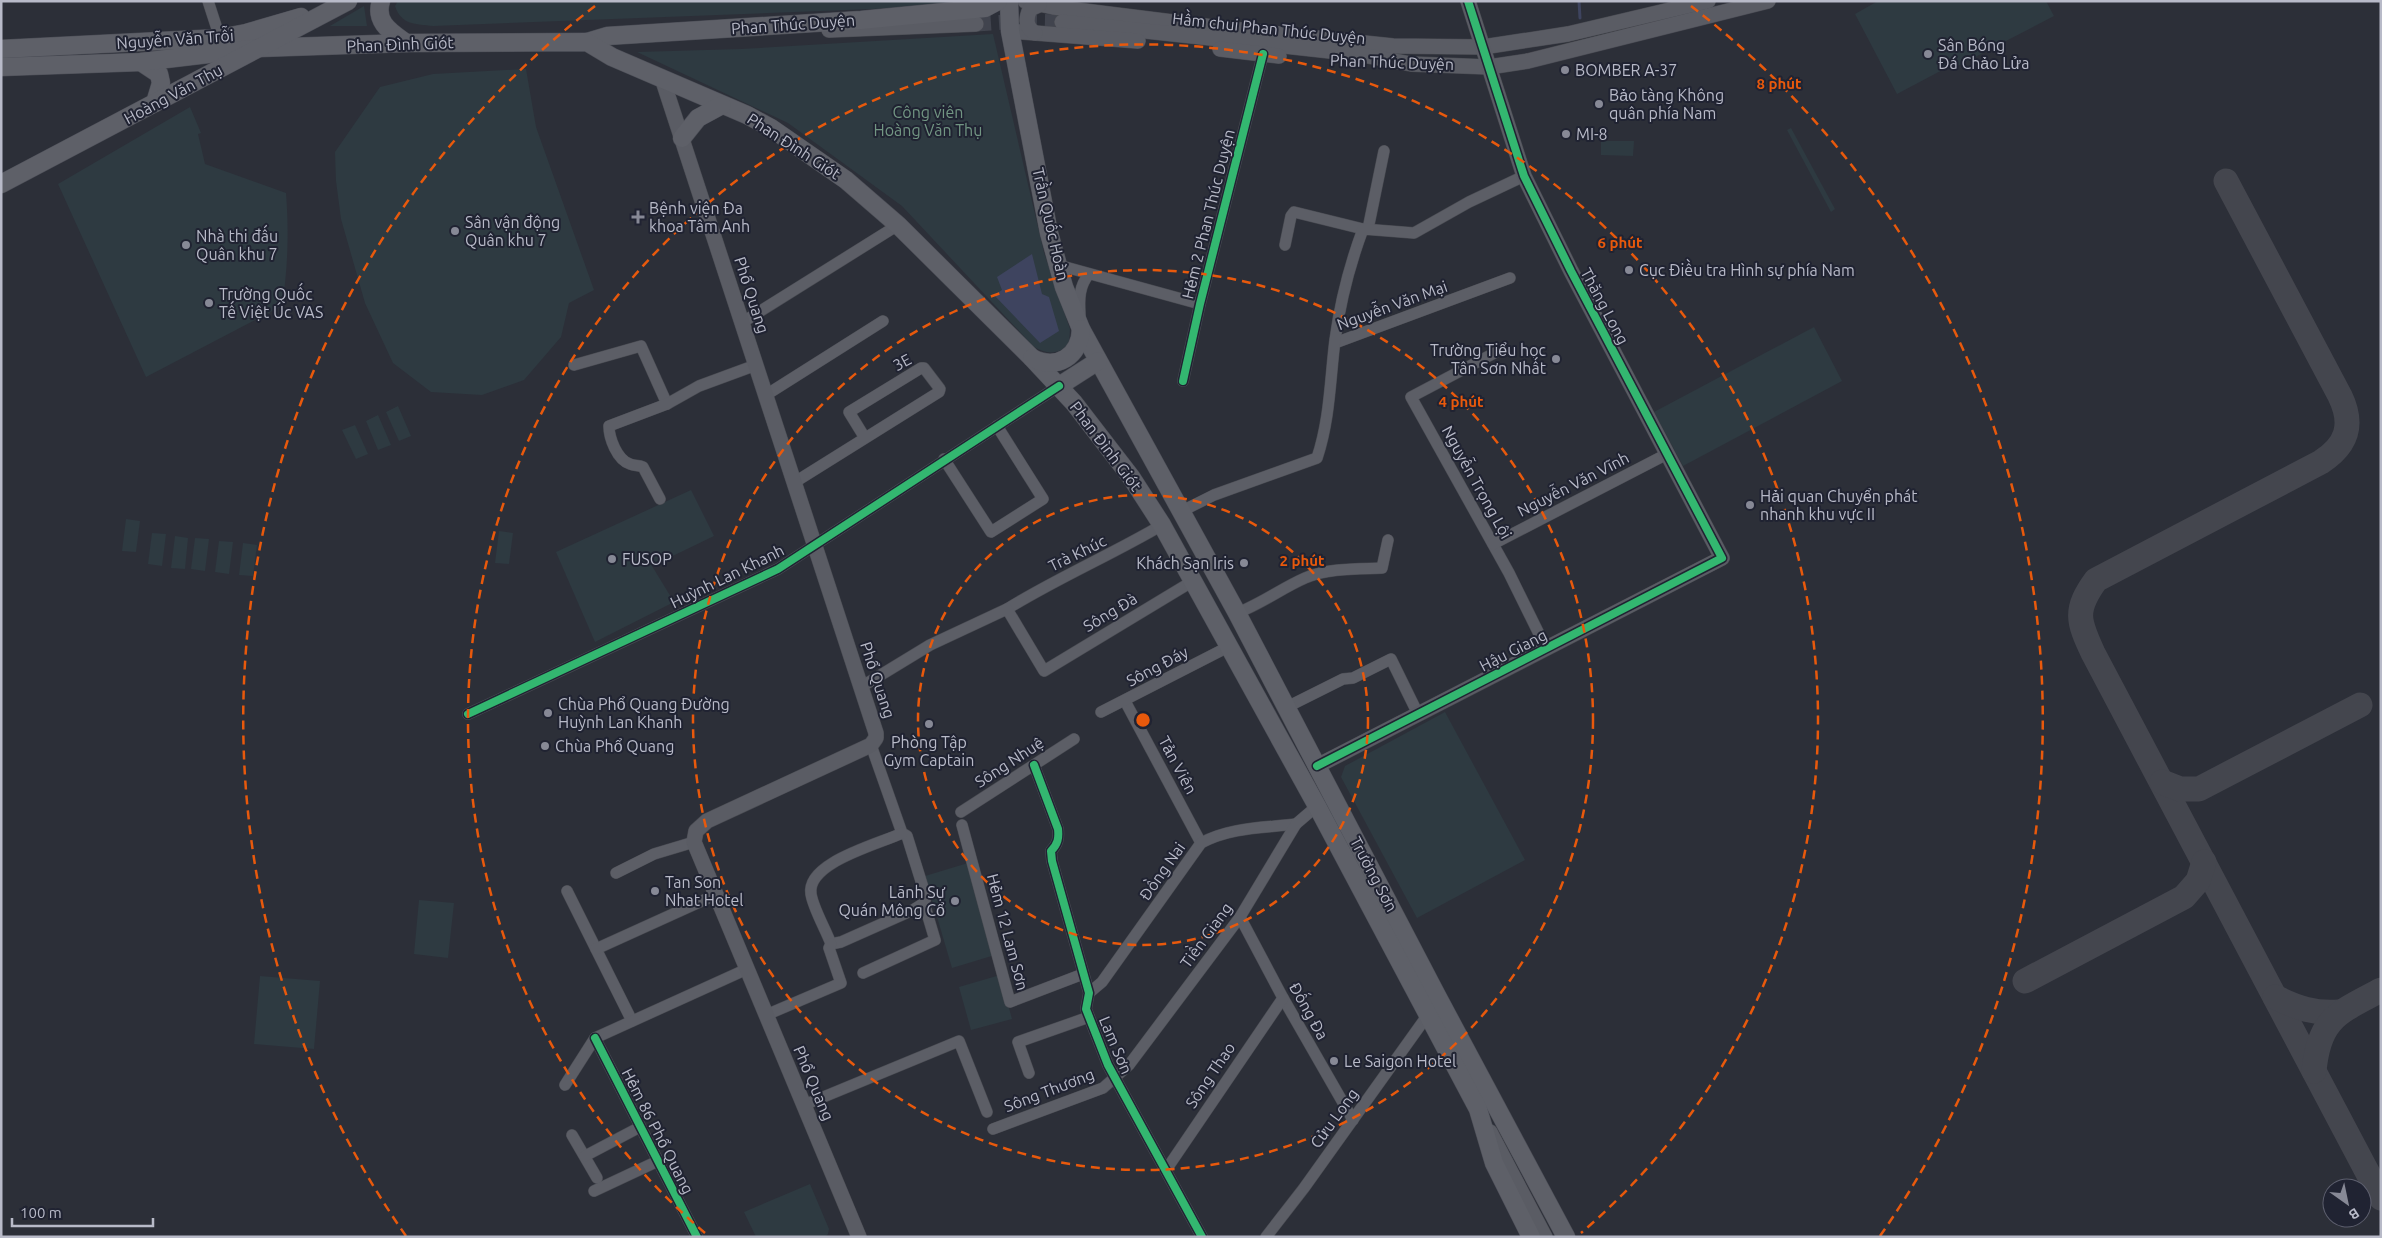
<svg xmlns="http://www.w3.org/2000/svg" width="2382" height="1238" font-family="Ubuntu,sans-serif">
<rect width="100%" height="100%" fill="#2c2f38"/>
<g fill="#2e3a41">
<path d="M 398,1 L 984,1 L 977,5 L 433,26 C 416,24 401,25 395,6 Z"/>
<path d="M 1878,1 L 2046,1 L 2054,16 L 1950,70 L 1948,67 L 1897,94 L 1855,14 Z"/>
<path d="M 364,6 L 367,26 L 330,26 Z"/>
<path d="M 993,34 L 1044,253 L 1070,329 L 1069,343 C 1059,356 1045,354 1033,346 L 902,206 L 788,123 L 637,52 L 741,49 Z"/>
<path d="M 526,69 L 536,127 L 594,290 L 569,303 L 561,337 L 524,380 L 482,395 L 431,392 L 393,363 L 365,303 L 341,219 L 336,181 L 335,152 L 380,87 L 433,74 Z"/>
<path d="M 190,107 L 201,133 L 198,134 L 205,164 L 286,193 C 289,231 288,268 282,306 L 146,377 L 58,184 Z"/>
<path d="M 1791,128 L 1835,209 L 1831,212 L 1787,130 Z"/>
<path d="M 1601,141 L 1634,141 L 1633,156 L 1601,155 Z"/>
<path d="M 1814,327 L 1842,381 L 1683,466 L 1654,412 Z"/>
<path d="M 398,406 L 411,436 L 399,441 L 386,412 Z"/>
<path d="M 378,415 L 391,445 L 378,450 L 366,421 Z"/>
<path d="M 355,425 L 368,454 L 356,459 L 342,430 Z"/>
<path d="M 691,490 L 714,536 L 652,566 L 674,602 L 595,642 L 556,552 Z"/>
<path d="M 126,519 L 140,521 L 136,552 L 122,551 Z"/>
<path d="M 499,531 L 513,533 L 509,564 L 495,563 Z"/>
<path d="M 152,533 L 166,534 L 162,566 L 148,564 Z"/>
<path d="M 175,536 L 188,538 L 185,569 L 171,568 Z"/>
<path d="M 195,538 L 209,539 L 205,571 L 191,569 Z"/>
<path d="M 219,541 L 233,542 L 229,574 L 215,572 Z"/>
<path d="M 243,543 L 257,545 L 253,576 L 239,575 Z"/>
<path d="M 1445,712 L 1525,860 L 1417,918 L 1341,777 L 1345,766 Z"/>
<path d="M 968,863 L 995,955 L 952,968 L 925,876 Z"/>
<path d="M 419,900 L 454,903 L 448,958 L 414,954 Z"/>
<path d="M 1000,975 L 1012,1019 L 971,1030 L 959,987 Z"/>
<path d="M 260,976 L 320,981 L 314,1049 L 254,1044 Z"/>
<path d="M 810,1184 L 829,1229 L 828,1234 L 825,1237 L 756,1237 L 744,1212 Z"/>
</g>
<path fill="#3e445f" d="M 1032,254 L 1042,294 L 1049,297 L 1059,331 L 1040,343 L 994,295 L 1002,290 L 997,277 Z"/>
<g fill="none" stroke-linecap="round" stroke-linejoin="round">
<path stroke="#3e445f" stroke-width="3" d="M 1579,1 L 1580,18"/>
<g stroke="#44464e" stroke-width="25">
<path d="M 2226,181 L 2340,396 C 2354,425 2347,445 2321,462 L 2096,580 C 2074,610 2078,621 2093,653 L 2381,1198"/>
<path d="M 2162,782 L 2180,789 L 2199,789 L 2360,705"/>
<path d="M 2025,981 L 2184,897 L 2198,881 L 2204,862"/>
<path d="M 2275,997 C 2297,1008 2315,1014 2339,1012"/>
<path d="M 2314,1071 C 2319,1018 2338,1013 2381,990"/>
</g>
<path stroke="#41444e" stroke-width="15" stroke-dasharray="15 8" stroke-linecap="butt" d="M 976,24 L 1020,21 L 1062,22"/>
<g stroke="#484a51" stroke-width="12">
<g id="street">
<path d="M 208,1 L 220,38"/>
<path d="M 1368,229 L 1384,151"/>
<path d="M 1285,245 L 1291,216 L 1294,212 L 1363,229"/>
<path d="M 1058,265 L 1200,304"/>
<path d="M 1080,315 C 1079,299 1079,286 1089,274"/>
<path d="M 743,322 L 898,225"/>
<path d="M 1335,343 L 1510,278"/>
<path d="M 1502,349 L 1411,397 L 1509,573 L 1546,648"/>
<path d="M 574,365 L 641,346 L 667,404"/>
<path d="M 1183,381 L 1200,304 L 1263,54"/>
<path d="M 766,395 L 883,321"/>
<path d="M 944,459 L 991,532 L 1043,499 L 997,426"/>
<path d="M 795,482 L 939,392 L 940,389 L 924,368 L 921,368 L 849,412 L 865,438"/>
<path d="M 660,499 L 643,467 C 639,465 634,466 630,464 C 617,460 609,438 609,426 L 667,404 L 699,386 L 756,365"/>
<path d="M 1182,511 L 1214,495 L 1317,458 C 1330,419 1330,380 1335,340 C 1340,303 1350,264 1363,229 L 1414,233 L 1469,202 L 1524,176"/>
<path d="M 1493,544 L 1667,454"/>
<path d="M 1007,609 C 1057,578 1111,555 1162,525"/>
<path d="M 1237,613 C 1261,604 1282,588 1305,578 C 1328,568 1357,569 1382,568 L 1388,540"/>
<path d="M 861,687 L 930,645 L 1007,609 L 1044,671 L 1193,581"/>
<path d="M 1125,701 L 1201,843"/>
<path d="M 1287,707 L 1343,679 L 1353,678 L 1391,659 L 1418,714"/>
<path d="M 1101,712 L 1228,647"/>
<path d="M 468,714 L 778,569 L 1059,386"/>
<path d="M 1034,765 L 1058,829 C 1059,838 1058,844 1051,851 L 1052,861 L 1089,993 L 1086,1009 L 1108,1065 L 1202,1237"/>
<path d="M 961,812 L 1074,739"/>
<path d="M 962,825 L 1010,1002 L 1083,974"/>
<path d="M 616,873 L 654,854 L 694,842"/>
<path d="M 567,891 L 632,1021"/>
<path d="M 1240,917 L 1283,998 L 1353,1120"/>
<path d="M 831,944 L 841,942 L 913,910 L 924,903 L 926,897 L 907,836 L 902,833 L 871,745"/>
<path d="M 831,944 C 826,930 813,908 811,894 C 806,862 880,844 902,833"/>
<path d="M 596,949 L 715,895"/>
<path d="M 863,973 L 935,940 L 924,903"/>
<path d="M 1089,993 L 1102,982 L 1201,843 C 1230,827 1264,828 1296,824"/>
<path d="M 766,1015 L 841,983 L 829,948 L 831,944"/>
<path d="M 595,1038 L 697,1237"/>
<path d="M 1029,1073 L 1018,1042 L 1089,1017"/>
<path d="M 565,1085 L 595,1038 L 747,969"/>
<path d="M 804,1105 L 959,1041 L 987,1112"/>
<path d="M 993,1129 L 1103,1088 L 1129,1065 L 1240,917 L 1296,824 L 1317,806"/>
<path d="M 572,1135 L 597,1178"/>
<path d="M 585,1156 L 640,1127"/>
<path d="M 1166,1170 L 1283,998"/>
<path d="M 594,1191 L 658,1161"/>
<path d="M 1266,1237 L 1304,1188 L 1427,1016"/>
</g>
</g>
<g stroke="#484a51" stroke-width="16">
<g id="secondary">
<path d="M 1025,1 L 1053,7 L 1213,27 L 1393,46 L 1483,47 L 1568,34 L 1708,1"/>
<path d="M 1062,22 L 1357,54 L 1411,64 L 1489,67 L 1528,61 L 1768,1"/>
<path d="M 829,30 L 976,24"/>
<path d="M 1010,31 L 1138,41"/>
<path d="M 1035,33 C 1025,27 1026,18 1030,9 L 1039,5"/>
<path d="M 1220,49 L 1279,56"/>
<path d="M 662,78 L 876,733 L 876,738 L 871,745 L 707,821 L 696,831 L 694,842 L 859,1237"/>
<path d="M 1317,766 L 1722,558 L 1571,271 L 1524,176 L 1468,1"/>
<path d="M 1490,1132 L 1545,1237"/>
</g>
</g>
<g stroke="#4a4c55" stroke-width="19">
<g id="primary">
<path d="M 381,1 C 374,22 391,32 406,43"/>
<path d="M 1009,1 L 1010,31 L 1049,233 L 1064,287 L 1081,329 L 1237,613 L 1436,994 L 1566,1237"/>
<path d="M 587,42 L 607,36 L 861,20 L 985,8 L 998,1"/>
<path d="M 1,49 L 220,38 L 246,33 L 301,17"/>
<path d="M 141,62 L 159,74 L 161,83 L 155,103"/>
<path d="M 1,67 L 141,62 L 259,48 L 406,43 L 587,42 L 612,57 L 747,115 L 771,128 L 846,180 L 898,225 L 1032,358 L 1074,403 L 1131,477 L 1162,525 L 1317,806 L 1478,1109 L 1494,1163 L 1531,1237"/>
<path d="M 682,138 L 698,118 L 722,105"/>
<path d="M 1,184 L 348,1"/>
<path d="M 1032,358 C 1057,371 1080,356 1081,329"/>
<path d="M 1059,386 L 1098,361"/>
</g>
</g>
<use href="#street" stroke="#5c5e66" stroke-width="11"/>
<use href="#secondary" stroke="#5a5c64" stroke-width="15"/>
<use href="#primary" stroke="#5e6068" stroke-width="18"/>
<g stroke="#202332" stroke-width="11">
<g id="cycleway">
<path d="M 1183,381 L 1200,304 L 1263,54"/>
<path d="M 468,714 L 778,569 L 1059,386"/>
<path d="M 1034,765 L 1058,829 C 1059,838 1058,844 1051,851 L 1052,861 L 1089,993 L 1086,1009 L 1108,1065 L 1202,1237"/>
<path d="M 1317,766 L 1722,558 L 1571,271 L 1524,176 L 1468,1"/>
<path d="M 595,1038 L 697,1237"/>
</g>
</g>
<use href="#cycleway" stroke="#33b770" stroke-width="8"/>
</g>
<g fill="none" stroke="#e8590c" stroke-width="2.5" stroke-dasharray="9 6">
<circle cx="1143" cy="720" r="225"/>
<circle cx="1143" cy="720" r="450"/>
<path d="M705 1233A675 675 0 1 1 1581 1233"/>
<path d="M406 1236A900 900 0 0 1 595 6M1691 6A900 900 0 0 1 1880 1236"/>
</g>
<g fill="#878996" stroke="#202332" stroke-width="2">
<circle cx="1928" cy="54" r="5"/>
<circle cx="1565" cy="70" r="5"/>
<circle cx="1599" cy="104" r="5"/>
<circle cx="1566" cy="134" r="5"/>
<path d="M635.5 209.5h5v5h5v5h-5v5h-5v-5h-5v-5h5z"/>
<circle cx="455" cy="231" r="5"/>
<circle cx="186" cy="245" r="5"/>
<circle cx="1629" cy="270" r="5"/>
<circle cx="209" cy="303" r="5"/>
<circle cx="1556" cy="359" r="5"/>
<circle cx="1750" cy="505" r="5"/>
<circle cx="612" cy="559" r="5"/>
<circle cx="1244" cy="563" r="5"/>
<circle cx="548" cy="713" r="5"/>
<circle cx="929" cy="724" r="5"/>
<circle cx="545" cy="746" r="5"/>
<circle cx="655" cy="891" r="5"/>
<circle cx="955" cy="901" r="5"/>
<circle cx="1334" cy="1061" r="5"/>
</g>
<g text-anchor="middle" stroke-width="4" stroke-linejoin="round" paint-order="stroke">
<g font-size="16" fill="#b8bac8" stroke="#202332">
<text transform="translate(793 24) rotate(-4)" y="6">Phan Thúc Duyện</text>
<text transform="translate(1269 28) rotate(6)" y="6">Hầm chui Phan Thúc Duyện</text>
<text transform="translate(175 39) rotate(-4)" y="6">Nguyễn Văn Trỗi</text>
<text transform="translate(400 44) rotate(-2)" y="6">Phan Đình Giót</text>
<text transform="translate(1392 62) rotate(2)" y="6">Phan Thúc Duyện</text>
<text transform="translate(173 94) rotate(-28)" y="6">Hoàng Văn Thụ</text>
<text transform="translate(794 146) rotate(33)" y="6">Phan Đình Giót</text>
<text transform="translate(1208 214) rotate(-76)" y="6">Hẻm 2 Phan Thúc Duyện</text>
<text transform="translate(1051 224) rotate(77)" y="6">Trần Quốc Hoàn</text>
<text transform="translate(752 295) rotate(72)" y="6">Phổ Quang</text>
<text transform="translate(1392 305) rotate(-20)" y="6">Nguyễn Văn Mại</text>
<text transform="translate(1605 306) rotate(62)" y="6">Thăng Long</text>
<text transform="translate(902 362) rotate(-28)" y="6">3E</text>
<text transform="translate(1106 446) rotate(53)" y="6">Phan Đình Giót</text>
<text transform="translate(1477 482) rotate(61)" y="6">Nguyễn Trọng Lội</text>
<text transform="translate(1573 484) rotate(-27)" y="6">Nguyễn Văn Vĩnh</text>
<text transform="translate(1077 553) rotate(-26)" y="6">Trà Khúc</text>
<text transform="translate(727 576) rotate(-26)" y="6">Huỳnh Lan Khanh</text>
<text transform="translate(1110 612) rotate(-31)" y="6">Sông Đà</text>
<text transform="translate(1513 650) rotate(-27)" y="6">Hậu Giang</text>
<text transform="translate(1157 666) rotate(-28)" y="6">Sông Đáy</text>
<text transform="translate(878 680) rotate(72)" y="6">Phổ Quang</text>
<text transform="translate(1009 762) rotate(-33)" y="6">Sông Nhuệ</text>
<text transform="translate(1178 765) rotate(62)" y="6">Tản Viên</text>
<text transform="translate(1162 871) rotate(-55)" y="6">Đồng Nai</text>
<text transform="translate(1374 874) rotate(62)" y="6">Trường Sơn</text>
<text transform="translate(1008 932) rotate(75)" y="6">Hẻm 12 Lam Sơn</text>
<text transform="translate(1206 935) rotate(-54)" y="6">Tiền Giang</text>
<text transform="translate(1309 1011) rotate(61)" y="6">Đống Đa</text>
<text transform="translate(1116 1045) rotate(67)" y="6">Lam Sơn</text>
<text transform="translate(1210 1075) rotate(-56)" y="6">Sông Thao</text>
<text transform="translate(814 1083) rotate(67)" y="6">Phổ Quang</text>
<text transform="translate(1049 1090) rotate(-21)" y="6">Sông Thương</text>
<text transform="translate(1334 1118) rotate(-54)" y="6">Cửu Long</text>
<text transform="translate(658 1131) rotate(63)" y="6">Hẻm 86 Phổ Quang</text>
</g>
<g font-size="16" fill="#b8bac8" stroke="#202332" text-anchor="start">
<text x="1938" y="51">Sân Bóng<tspan x="1938" dy="18">Đá Chảo Lửa</tspan></text>
<text x="1575" y="76">BOMBER A-37</text>
<text x="1609" y="101">Bảo tàng Không<tspan x="1609" dy="18">quân phía Nam</tspan></text>
<text x="1576" y="140">MI-8</text>
<text x="649" y="214">Bệnh viện Đa<tspan x="649" dy="18">khoa Tâm Anh</tspan></text>
<text x="465" y="228">Sân vận động<tspan x="465" dy="18">Quân khu 7</tspan></text>
<text x="196" y="242">Nhà thi đấu<tspan x="196" dy="18">Quân khu 7</tspan></text>
<text x="1639" y="276">Cục Điều tra Hình sự phía Nam</text>
<text x="219" y="300">Trường Quốc<tspan x="219" dy="18">Tế Việt Úc VAS</tspan></text>
<text x="1546" y="356" text-anchor="end">Trường Tiểu học<tspan x="1546" dy="18">Tân Sơn Nhất</tspan></text>
<text x="1760" y="502">Hải quan Chuyển phát<tspan x="1760" dy="18">nhanh khu vực II</tspan></text>
<text x="622" y="565">FUSOP</text>
<text x="1234" y="569" text-anchor="end">Khách Sạn Iris</text>
<text x="558" y="710">Chùa Phổ Quang Đường<tspan x="558" dy="18">Huỳnh Lan Khanh</tspan></text>
<text x="929" y="748" text-anchor="middle">Phòng Tập<tspan x="929" dy="18">Gym Captain</tspan></text>
<text x="555" y="752">Chùa Phổ Quang</text>
<text x="665" y="888">Tan Son<tspan x="665" dy="18">Nhat Hotel</tspan></text>
<text x="945" y="898" text-anchor="end">Lãnh Sự<tspan x="945" dy="18">Quán Mông Cổ</tspan></text>
<text x="1344" y="1067">Le Saigon Hotel</text>
</g>
<g font-size="16" fill="#729683" stroke="#202332">
<text x="928" y="118">Công viên<tspan x="928" dy="18">Hoàng Văn Thụ</tspan></text>
</g>
</g>
<circle cx="1143" cy="720" r="8" fill="#e8590c" stroke="#202332" stroke-width="2.5"/>
<g font-size="15" text-anchor="middle" font-weight="bold" fill="#e8590c" stroke="#202332" stroke-width="4" stroke-linejoin="round" paint-order="stroke">
<text x="1779" y="89">8 phút</text>
<text x="1620" y="248">6 phút</text>
<text x="1461" y="407">4 phút</text>
<text x="1302" y="566">2 phút</text>
</g>
<rect width="2382" height="1238" fill="none" stroke="#b8bac8" stroke-width="5"/>
<g transform="translate(2347 1203) rotate(147)"><circle r="24" fill="#202332" stroke="#5d5f6e"/>
<path d="M0-4L9 19L0 12L-9 19Z" fill="#878996"/>
<text y="-8" font-size="14" font-weight="bold" text-anchor="middle" fill="#b8bac8">B</text>
</g>
<path d="M12 1218v8h141v-8" fill="none" stroke="#b8bac8" stroke-width="2.5"/>
<text x="20" y="1218" font-size="15" fill="#b8bac8" stroke="#202332" stroke-width="4" paint-order="stroke">100 m</text>
</svg>
